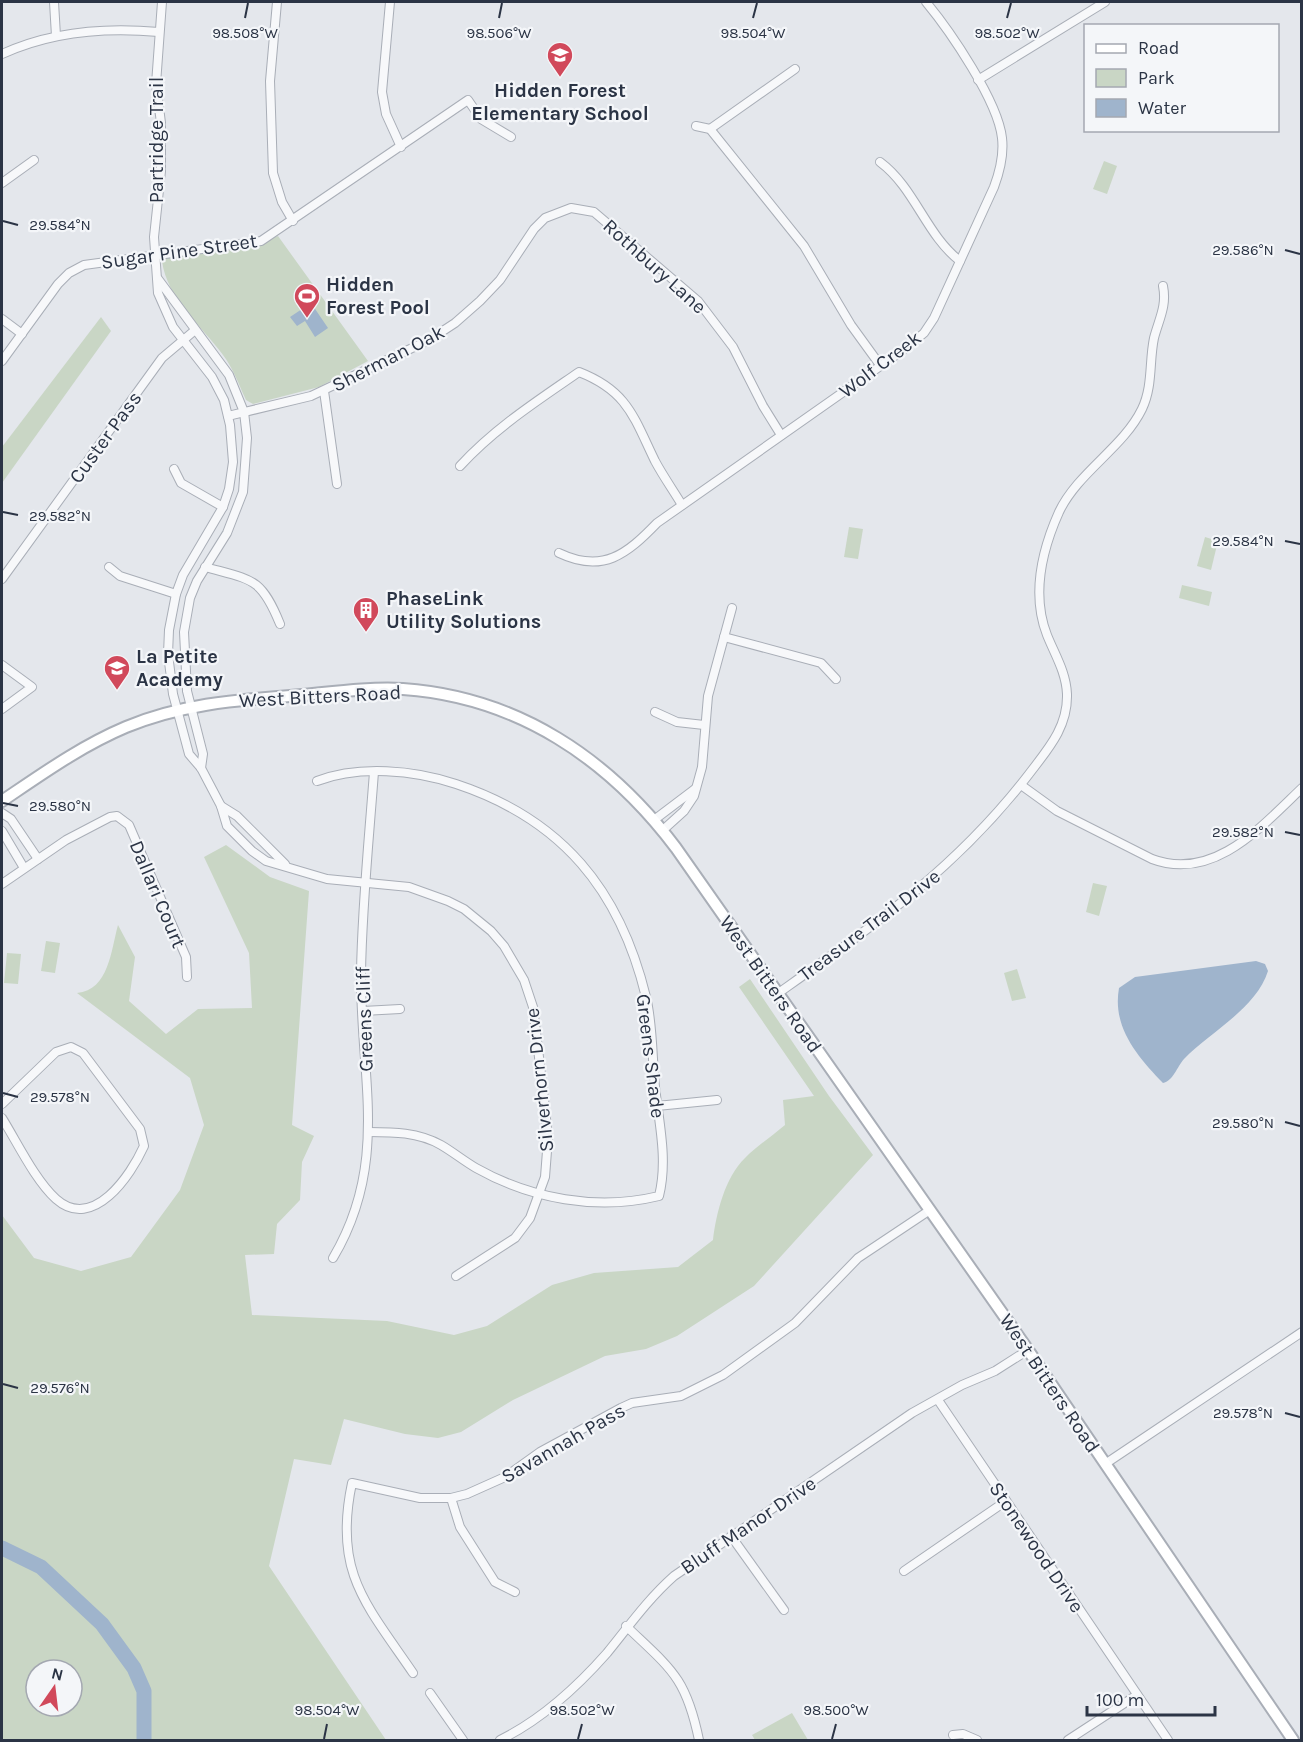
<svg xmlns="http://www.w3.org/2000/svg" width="1303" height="1742" font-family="Karla,sans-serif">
<rect width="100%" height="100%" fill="#e4e7ec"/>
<g fill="#c9d6c5" fill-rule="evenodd">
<path d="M 1104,161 L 1117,166 L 1107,194 L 1093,189 Z"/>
<path d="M 278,236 L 368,361 L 319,387 L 253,404 L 246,400 C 239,385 233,368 223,355 C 202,326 167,299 162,261 L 167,258 L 242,249 Z"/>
<path d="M 101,317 L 111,331 L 2,483 L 2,447 Z"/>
<path d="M 849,527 L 863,529 L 858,559 L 844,557 Z"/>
<path d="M 1205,537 L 1218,541 L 1211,570 L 1197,566 Z"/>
<path d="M 1182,585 L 1212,592 L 1209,606 L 1179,598 Z"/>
<path d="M 226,845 L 270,877 L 309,891 L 292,1125 L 314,1136 L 302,1162 L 300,1200 L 277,1224 L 274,1254 L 245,1255 L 252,1315 L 387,1321 L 454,1335 L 487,1326 L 552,1285 L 594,1273 L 678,1267 L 713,1240 C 716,1214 725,1177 745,1158 C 757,1146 772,1136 785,1125 L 783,1100 L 814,1096 L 739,987 L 750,979 L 829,1096 L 873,1155 L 754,1286 L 677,1336 L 646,1349 L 605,1356 L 513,1400 L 461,1432 L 438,1438 L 405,1434 L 344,1419 L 331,1465 L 294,1459 L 269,1566 L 386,1740 L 2,1740 L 2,1215 L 34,1258 L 81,1271 L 131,1257 L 180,1190 L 204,1125 L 190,1078 L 77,993 C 109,990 111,950 118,925 L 135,957 L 129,1001 L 166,1034 L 198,1009 L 252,1008 L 249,953 L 204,857 ZM 36,1670 L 72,1670 L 72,1706 L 36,1706 Z"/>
<path d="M 1093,883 L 1107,886 L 1099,916 L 1086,912 Z"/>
<path d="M 46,941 L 60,943 L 55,973 L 41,971 Z"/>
<path d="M 7,953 L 21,954 L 18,984 L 4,983 Z"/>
<path d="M 1017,969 L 1026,998 L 1012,1001 L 1004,973 Z"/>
<path d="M 792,1713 L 808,1740 L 755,1740 L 752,1735 Z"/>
</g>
<g fill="#9fb4cc">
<path d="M 311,303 L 328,328 L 315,337 L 305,321 L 297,326 L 290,317 Z"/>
<path d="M 1256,961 L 1265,964 L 1268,971 C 1256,1009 1210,1032 1184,1059 C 1177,1067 1173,1081 1163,1083 C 1137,1056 1112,1027 1119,988 L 1135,977 Z"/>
</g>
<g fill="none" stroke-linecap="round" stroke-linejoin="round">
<path stroke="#9fb4cc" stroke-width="15" d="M 2,1548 L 41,1567 L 102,1624 L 134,1668 L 144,1691 L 144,1740"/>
<g stroke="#a9aeb7" stroke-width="10">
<g id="street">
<path d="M 54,2 L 56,36"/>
<path d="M 162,2 L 156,84 L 161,123 L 161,171 L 154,237 L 158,293 L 173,327 L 212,377 L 224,400 L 230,425 L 233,462 L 229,489 L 223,507 L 183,575 L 176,594 L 169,630 L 168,654 L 173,694 L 189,754 L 201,768 L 221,806 L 227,826 L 252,851 L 266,861 L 327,879 L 409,887 L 448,901 L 464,909 L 491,931 L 504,946 L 524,980 L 533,1007 L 544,1099 L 548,1138 L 545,1177 L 530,1218 L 515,1238 L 456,1276"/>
<path d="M 277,2 L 270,81 L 273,173 L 282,202 L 293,221"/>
<path d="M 390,2 L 382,92 L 386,114 L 401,147"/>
<path d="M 2,54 C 52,31 105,27 159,32"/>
<path d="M 978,80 L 1105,2"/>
<path d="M 696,126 L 710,129 L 804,246 L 851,325 L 880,365"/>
<path d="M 710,129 L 795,69"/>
<path d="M 880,162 C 915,188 926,235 960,261"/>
<path d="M 2,183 L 34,160"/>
<path d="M 158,279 L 229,375 L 244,412 L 247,438 L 243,492 L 227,533 L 197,581 L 190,598 L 184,632 L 187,691 L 203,754 L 201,768"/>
<path d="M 2,319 L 22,334"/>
<path d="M 2,361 L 58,284 L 69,273 L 84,265 L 261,241 L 468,100 L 481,119 L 511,137"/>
<path d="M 324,391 L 337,484"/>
<path d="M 228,416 L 311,396 L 429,340 L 455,323 L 480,301 L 500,280 L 534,229 L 545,218 L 571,208 L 594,212 L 698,301 L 733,347 L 763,406 L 781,435"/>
<path d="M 460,466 C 495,428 537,401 579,372 C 628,391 634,418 655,461 C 663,476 673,490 682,505"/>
<path d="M 174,469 L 181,483 L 223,507"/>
<path d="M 559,553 C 603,574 627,554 657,523 L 906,348 L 924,333 L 934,318 L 994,187 C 1000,171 1004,155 1002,138 C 998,101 950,31 926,2"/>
<path d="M 109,567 L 120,576 L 176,594"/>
<path d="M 205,567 C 252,580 261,577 280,624"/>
<path d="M 2,579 L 162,358 L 194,331"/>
<path d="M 724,637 L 821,663 L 836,679"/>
<path d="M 2,665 L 32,687 L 2,709"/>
<path d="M 655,712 L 677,722 L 704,725"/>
<path d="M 317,781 C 359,765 414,770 456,784 C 562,819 620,890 646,997 C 653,1025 652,1058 655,1087 C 659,1123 668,1160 659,1196 C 597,1211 531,1199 476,1168 C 464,1161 453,1152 441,1145 C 418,1132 393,1132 369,1132"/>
<path d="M 1021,785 L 1057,811 L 1152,859 C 1213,882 1261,827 1302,788"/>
<path d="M 221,806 L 237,816 L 285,864"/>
<path d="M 2,813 L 11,819 L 38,859"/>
<path d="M 654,820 L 695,789"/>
<path d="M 663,830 L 684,811 L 694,796 L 702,767 L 708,696 L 732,608"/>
<path d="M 2,831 L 24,868"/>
<path d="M 2,884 L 66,840 L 110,817 L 117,816 L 129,825 L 186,957 L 187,977"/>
<path d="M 777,994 C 873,926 956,869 1029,774 C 1048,749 1068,727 1067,694 C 1066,672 1055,655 1047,635 C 1031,594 1042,550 1059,512 C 1078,472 1123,448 1142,409 C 1153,386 1149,362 1154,338 C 1159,319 1167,306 1163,286"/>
<path d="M 363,1011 L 400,1009"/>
<path d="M 2,1104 L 56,1052 L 71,1047 L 83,1053 L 140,1129 L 144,1146 C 131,1175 93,1232 56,1199 C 35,1180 17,1142 2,1118"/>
<path d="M 657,1106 L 717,1100"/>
<path d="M 333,1258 C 390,1162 360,1077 361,973 C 362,906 369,839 374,772"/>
<path d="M 938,1400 L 1168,1740"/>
<path d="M 1105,1464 L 1302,1332"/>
<path d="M 451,1498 L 460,1527 L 495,1582 L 515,1592"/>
<path d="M 731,1536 L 784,1610"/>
<path d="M 904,1571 L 1006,1501"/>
<path d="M 626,1626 C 671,1669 686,1677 699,1740"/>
<path d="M 413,1673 C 366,1604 333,1572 352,1483 L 420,1498 L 451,1498 L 467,1494 L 505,1477 L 540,1452 L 621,1408 L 632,1403 L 681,1396 L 723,1375 L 795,1323 L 858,1258 L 930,1210"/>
<path d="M 430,1693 L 463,1740"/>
<path d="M 953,1735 L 963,1734 L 977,1740"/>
<path d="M 500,1740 C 541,1720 577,1687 607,1653 C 629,1626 648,1599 674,1576 L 912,1413 L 962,1385 L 995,1371 L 1028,1350"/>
<path d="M 1068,1740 L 1137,1695"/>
</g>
</g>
<g stroke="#a9aeb7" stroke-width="14">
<path id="secondary" d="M 2,801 C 42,774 81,746 126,727 C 179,705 233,700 290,696 C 327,693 366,687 403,689 C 518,697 609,759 676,848 L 1028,1350 L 1293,1740"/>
</g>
<use href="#street" stroke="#f7f8fa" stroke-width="8"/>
<use href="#secondary" stroke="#fff" stroke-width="10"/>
</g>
<path fill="none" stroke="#2b3445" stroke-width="2" d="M 245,18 L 248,3M 499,18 L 502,3M 753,18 L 757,3M 1007,18 L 1011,3M 3,221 L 18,225M 1285,250 L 1300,254M 3,512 L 18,515M 1285,541 L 1300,544M 3,803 L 18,806M 1285,832 L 1300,835M 3,1093 L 18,1097M 1285,1122 L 1300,1126M 3,1384 L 18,1388M 1285,1413 L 1300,1417M 324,1739 L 327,1724M 578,1739 L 582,1724M 832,1739 L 836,1724"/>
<defs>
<g id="school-pin" transform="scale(1.35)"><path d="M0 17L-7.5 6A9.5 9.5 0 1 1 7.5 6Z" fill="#d1495b" stroke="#f4f6f9"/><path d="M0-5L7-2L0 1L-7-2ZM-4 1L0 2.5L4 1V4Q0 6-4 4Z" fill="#fff"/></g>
<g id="stadium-pin" transform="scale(1.35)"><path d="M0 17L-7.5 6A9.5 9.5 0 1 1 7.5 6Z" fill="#d1495b" stroke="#f4f6f9"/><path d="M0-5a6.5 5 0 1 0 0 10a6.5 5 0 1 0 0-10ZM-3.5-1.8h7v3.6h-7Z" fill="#fff"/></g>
<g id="building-pin" transform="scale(1.35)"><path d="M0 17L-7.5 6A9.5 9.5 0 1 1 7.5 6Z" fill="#d1495b" stroke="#f4f6f9"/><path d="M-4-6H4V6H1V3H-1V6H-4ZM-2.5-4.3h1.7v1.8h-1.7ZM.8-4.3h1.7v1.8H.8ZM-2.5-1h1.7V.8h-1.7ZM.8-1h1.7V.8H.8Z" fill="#fff"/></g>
</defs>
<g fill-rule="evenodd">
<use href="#school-pin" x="560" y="55"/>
<use href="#stadium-pin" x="307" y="296"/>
<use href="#building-pin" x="366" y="610"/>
<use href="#school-pin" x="117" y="668"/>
</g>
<g text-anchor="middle" stroke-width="4.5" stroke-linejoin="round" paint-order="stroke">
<g font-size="20" font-weight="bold" fill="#2b3445" stroke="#f4f6f9" text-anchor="start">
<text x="560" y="97" text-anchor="middle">Hidden Forest<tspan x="560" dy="23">Elementary School</tspan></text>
<text x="326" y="291">Hidden<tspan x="326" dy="23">Forest Pool</tspan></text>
<text x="386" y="605">PhaseLink<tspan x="386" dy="23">Utility Solutions</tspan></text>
<text x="136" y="663">La Petite<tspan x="136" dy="23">Academy</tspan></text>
</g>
<g font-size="20" fill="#2b3445" stroke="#f4f6f9">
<text transform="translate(156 140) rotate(-90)" y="7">Partridge Trail</text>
<text transform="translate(179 251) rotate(-8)" y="7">Sugar Pine Street</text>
<text transform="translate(655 266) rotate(42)" y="7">Rothbury Lane</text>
<text transform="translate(388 358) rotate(-27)" y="7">Sherman Oak</text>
<text transform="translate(880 364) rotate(-37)" y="7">Wolf Creek</text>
<text transform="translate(105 437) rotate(-54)" y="7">Custer Pass</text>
<text transform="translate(320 696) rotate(-3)" y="7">West Bitters Road</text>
<text transform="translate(158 894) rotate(67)" y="7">Dallari Court</text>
<text transform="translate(869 925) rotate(-37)" y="7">Treasure Trail Drive</text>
<text transform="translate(771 984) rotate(55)" y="7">West Bitters Road</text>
<text transform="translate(364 1019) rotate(-92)" y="7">Greens Cliff</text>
<text transform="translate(651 1056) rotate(83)" y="7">Greens Shade</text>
<text transform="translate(539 1080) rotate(-96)" y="7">Silverhorn Drive</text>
<text transform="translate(1050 1383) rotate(56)" y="7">West Bitters Road</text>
<text transform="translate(563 1443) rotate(-30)" y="7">Savannah Pass</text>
<text transform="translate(748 1525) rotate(-34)" y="7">Bluff Manor Drive</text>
<text transform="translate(1037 1547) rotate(56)" y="7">Stonewood Drive</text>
</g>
</g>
<g font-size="15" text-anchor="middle" fill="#2b3445" stroke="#f4f6f9" stroke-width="4.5" stroke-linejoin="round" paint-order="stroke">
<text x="245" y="38">98.508°W</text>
<text x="499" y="38">98.506°W</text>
<text x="753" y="38">98.504°W</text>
<text x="1007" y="38">98.502°W</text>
<text x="60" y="230">29.584°N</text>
<text x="1243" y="255">29.586°N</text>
<text x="60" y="521">29.582°N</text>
<text x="1243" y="546">29.584°N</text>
<text x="60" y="811">29.580°N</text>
<text x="1243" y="837">29.582°N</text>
<text x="60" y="1102">29.578°N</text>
<text x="1243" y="1128">29.580°N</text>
<text x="60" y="1393">29.576°N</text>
<text x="1243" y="1418">29.578°N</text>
<text x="327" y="1715">98.504°W</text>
<text x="582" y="1715">98.502°W</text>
<text x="836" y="1715">98.500°W</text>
</g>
<rect width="1303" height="1742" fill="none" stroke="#2b3445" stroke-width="6"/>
<rect x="1084" y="24" width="195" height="108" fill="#f4f6f9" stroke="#a4a8b1" stroke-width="1.5"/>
<rect x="1096" y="44" width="30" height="9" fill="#ffffff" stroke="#a4a8b1" stroke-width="1.5"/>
<text x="1138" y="54" font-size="18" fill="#2b3445">Road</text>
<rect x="1096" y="69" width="30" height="18" fill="#c9d6c5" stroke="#a4a8b1" stroke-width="1.5"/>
<text x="1138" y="84" font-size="18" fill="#2b3445">Park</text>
<rect x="1096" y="99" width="30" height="18" fill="#9fb4cc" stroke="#a4a8b1" stroke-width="1.5"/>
<text x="1138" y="114" font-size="18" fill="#2b3445">Water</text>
<g transform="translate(54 1688) rotate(14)"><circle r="28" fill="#f4f6f9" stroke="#a4a8b1" stroke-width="1.5"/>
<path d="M0-4.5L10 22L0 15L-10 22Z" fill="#d1495b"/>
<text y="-9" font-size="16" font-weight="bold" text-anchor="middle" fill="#2b3445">N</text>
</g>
<path d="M1087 1706v9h128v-9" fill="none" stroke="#2b3445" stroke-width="3"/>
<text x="1096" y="1706" font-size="18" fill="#2b3445" stroke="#f4f6f9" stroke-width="4.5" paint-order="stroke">100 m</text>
</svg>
